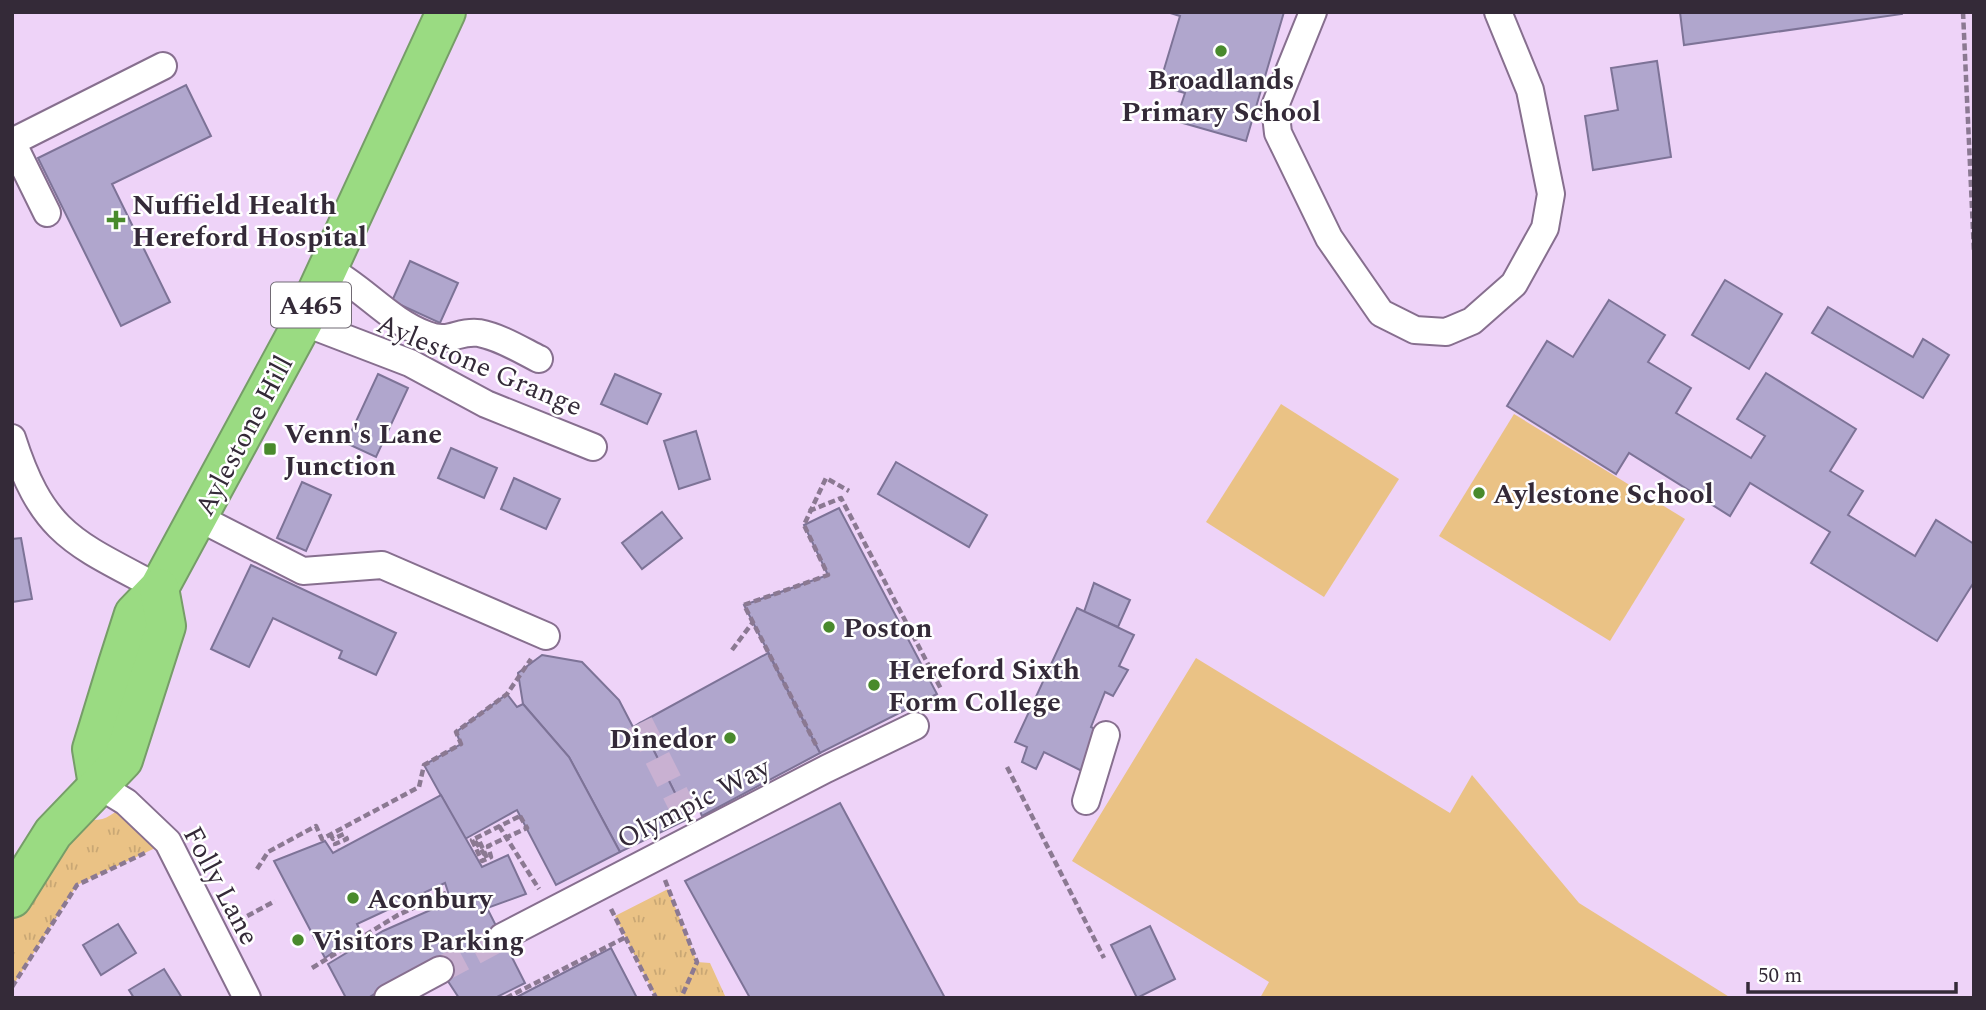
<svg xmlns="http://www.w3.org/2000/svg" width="1986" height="1010" font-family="Spectral,serif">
<defs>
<pattern id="grass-tufts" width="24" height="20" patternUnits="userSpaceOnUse" patternTransform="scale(1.75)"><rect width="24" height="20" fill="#eac285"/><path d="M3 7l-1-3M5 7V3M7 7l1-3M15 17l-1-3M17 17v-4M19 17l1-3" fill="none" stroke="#c9a774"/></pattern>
</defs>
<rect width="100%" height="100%" fill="#eed3f8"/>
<g fill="url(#grass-tufts)">
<path d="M 126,802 L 168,842 L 77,885 L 12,987 L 12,898 L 83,819 C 103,823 112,816 126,802 Z"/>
<path d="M 668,889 L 697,962 L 710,963 L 726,998 L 656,998 L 615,916 Z"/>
</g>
<g fill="#eac285">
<path d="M 1281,404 L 1399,479 L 1324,597 L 1206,522 Z"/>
<path d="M 1514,414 L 1685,519 L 1610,641 L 1439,536 Z"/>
<path d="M 1196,658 L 1450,813 L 1472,775 L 1579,903 L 1731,998 L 1260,998 L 1269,982 L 1072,861 Z"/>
</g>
<g fill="#b0a6cd" stroke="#7d7397" stroke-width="2">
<path d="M 1167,12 L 1284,12 L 1246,141 L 1176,121 L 1185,93 L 1159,86 L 1180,16 Z"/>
<path d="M 1680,12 L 1902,12 L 1902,14 L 1684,45 Z"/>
<path d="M 1657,61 L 1671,157 L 1593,170 L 1585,116 L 1618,110 L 1611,68 Z"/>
<path d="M 186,85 L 211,136 L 112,184 L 170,302 L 121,326 L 38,158 Z"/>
<path d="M 410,261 L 458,283 L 440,323 L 392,301 Z"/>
<path d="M 1725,280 L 1782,314 L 1749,369 L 1692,335 Z"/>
<path d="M 1609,300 L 1665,335 L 1648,362 L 1691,388 L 1676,413 L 1751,458 L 1765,436 L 1737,419 L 1766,373 L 1856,429 L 1830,471 L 1863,491 L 1848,515 L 1915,556 L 1936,520 L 1974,544 L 1974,582 L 1937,641 L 1811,563 L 1830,532 L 1750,483 L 1730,516 L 1629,453 L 1616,474 L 1507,406 L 1547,341 L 1573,357 Z"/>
<path d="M 1828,307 L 1913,357 L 1923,339 L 1949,355 L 1923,398 L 1812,333 Z"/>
<path d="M 378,374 L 408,388 L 376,457 L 346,443 Z"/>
<path d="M 615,374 L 661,394 L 647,424 L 601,404 Z"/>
<path d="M 696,431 L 710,479 L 679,489 L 664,441 Z"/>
<path d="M 451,448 L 497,468 L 484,498 L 438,478 Z"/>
<path d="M 896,462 L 987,515 L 969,547 L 878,494 Z"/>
<path d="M 514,478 L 560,499 L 546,529 L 501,509 Z"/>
<path d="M 302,482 L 331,495 L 306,551 L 277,538 Z"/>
<path d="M 839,508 L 937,694 L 820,753 L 744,605 L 828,575 L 804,525 Z"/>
<path d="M 662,512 L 682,538 L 642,569 L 622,543 Z"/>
<path d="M 21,538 L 32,599 L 12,602 L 12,539 Z"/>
<path d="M 251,565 L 396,633 L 376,675 L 339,658 L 342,651 L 273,618 L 249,667 L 211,649 Z"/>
<path d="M 1094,583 L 1130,600 L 1118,627 L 1084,612 Z"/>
<path d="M 1077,608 L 1134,635 L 1119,666 L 1128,670 L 1113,696 L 1105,692 L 1091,727 L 1099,731 L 1084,772 L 1044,752 L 1036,769 L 1022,762 L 1027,747 L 1015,742 Z"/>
<path d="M 768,653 L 820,753 L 702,816 L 697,804 L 684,811 L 640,723 Z"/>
<path d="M 542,655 L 582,662 L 619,700 L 633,727 L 640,723 L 688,819 L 620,852 L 569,757 L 523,704 L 518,673 Z"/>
<path d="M 507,694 L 517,707 L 523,704 L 569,757 L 620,852 L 556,885 L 517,810 L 465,839 L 424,765 L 461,744 L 456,732 Z"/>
<path d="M 441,795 L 482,867 L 508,855 L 526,894 L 487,908 L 525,983 L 495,998 L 459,998 L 436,963 L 405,975 L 368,998 L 346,998 L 328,964 L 383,931 L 451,901 L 445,883 L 357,924 L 361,933 L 325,958 L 274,861 L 325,841 L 333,853 Z"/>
<path d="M 840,803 L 945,998 L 750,998 L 685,881 Z"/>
<path d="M 118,924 L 136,953 L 101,975 L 83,945 Z"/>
<path d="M 1150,926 L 1175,979 L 1137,998 L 1111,945 Z"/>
<path d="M 611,948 L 637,998 L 515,998 Z"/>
<path d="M 164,969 L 182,998 L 134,998 L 129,990 Z"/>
</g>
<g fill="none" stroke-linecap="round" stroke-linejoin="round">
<g stroke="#c9b1d2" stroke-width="26" stroke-dasharray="26 13" stroke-linecap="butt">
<path d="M 640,723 L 684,811"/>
<path d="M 440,970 L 502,937"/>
</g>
<g stroke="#876f8f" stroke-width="30">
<g id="minor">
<path d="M 1313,12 L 1275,106 L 1278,133 L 1329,238 L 1381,313 L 1415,330 L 1446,332 L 1472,321 L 1514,284 L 1545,228 L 1551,194 L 1530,90 L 1498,12"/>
<path d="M 14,141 L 163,66"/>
<path d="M 12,142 L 47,213"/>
<path d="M 328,269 C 364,288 389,321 427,335 C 450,344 458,330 479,333 C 500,337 521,350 539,359"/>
<path d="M 303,322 L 410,363 L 486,404 L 593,447"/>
<path d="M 12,438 C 43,535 75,543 159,588"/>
<path d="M 199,518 L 303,571 L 382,565 L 546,636"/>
<path d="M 98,785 L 126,802 L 168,842 L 247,998"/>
<path d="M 1086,801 L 1106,735"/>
<path d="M 502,937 L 826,769 L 915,726"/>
<path d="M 388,998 L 440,970"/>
</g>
</g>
<g stroke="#769d68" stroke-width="42">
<g id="highway">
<path d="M 98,785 L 92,749 L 118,664 L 134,614 L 159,588 L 303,322 L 446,12"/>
<path d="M 12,898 L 53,833 L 123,760 L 166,626 L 159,588"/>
</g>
</g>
<g stroke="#8b7992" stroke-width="4.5" stroke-dasharray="7 3.5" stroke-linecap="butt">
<path d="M 1963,12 L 1974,252"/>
<path d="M 809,511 L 841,498 L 941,689"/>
<path d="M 732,650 L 753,622"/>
<path d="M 816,745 L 744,605 L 828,575 L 804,525 L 826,478 L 849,491"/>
<path d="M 1007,767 L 1104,958"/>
<path d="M 520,816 L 527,828 L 488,846 L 491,857 L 482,861 L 472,840 Z"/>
<path d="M 499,826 L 539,889"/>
<path d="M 330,834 L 333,839 L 344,834 L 347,839 L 335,844 L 337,849"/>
<path d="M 475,841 L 487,858 L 478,838"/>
<path d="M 257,869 L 268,852 L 316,826 L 322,839 L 419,787 L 424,765 L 461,744 L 456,732 L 507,694 L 531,659"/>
<path d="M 665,880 L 697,962 L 681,998"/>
<path d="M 611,909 L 656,998"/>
<path d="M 238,921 L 275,901"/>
<path d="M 312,968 L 398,915 L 448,892"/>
<path d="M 12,987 L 77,885 L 145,853"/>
<path d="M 506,998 L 626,937"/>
</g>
<use href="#minor" stroke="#fff" stroke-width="26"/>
<use href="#highway" stroke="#9adb82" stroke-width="38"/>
</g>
<g fill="#498a2c" stroke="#fff" stroke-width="2.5">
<circle cx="1221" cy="51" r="7"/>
<path d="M112.5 209.5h7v7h7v7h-7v7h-7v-7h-7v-7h7z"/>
<rect x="263" y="442" width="14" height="14" rx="3.5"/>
<circle cx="1479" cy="493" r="7"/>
<circle cx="829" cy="627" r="7"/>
<circle cx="874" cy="685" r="7"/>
<circle cx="730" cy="738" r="7"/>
<circle cx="353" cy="898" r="7"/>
<circle cx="298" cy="940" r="7"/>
</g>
<g text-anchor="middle" stroke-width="5" stroke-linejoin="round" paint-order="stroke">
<rect fill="#fff" stroke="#716a74" stroke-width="2" x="271" y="282.5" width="80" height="45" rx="5"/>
<g font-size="26" font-weight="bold" fill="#342a38">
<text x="311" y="314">A465</text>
</g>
<g font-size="28" font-weight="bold" fill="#342a38" stroke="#fff" text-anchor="start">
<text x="1221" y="89" text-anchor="middle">Broadlands<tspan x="1221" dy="32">Primary School</tspan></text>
<text x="132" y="214">Nuffield Health<tspan x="132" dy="32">Hereford Hospital</tspan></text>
<text x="284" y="443">Venn's Lane<tspan x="284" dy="32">Junction</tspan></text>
<text x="1493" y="503">Aylestone School</text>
<text x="843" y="637">Poston</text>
<text x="888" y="679">Hereford Sixth<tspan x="888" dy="32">Form College</tspan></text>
<text x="716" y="748" text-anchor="end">Dinedor</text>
<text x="367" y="908">Aconbury</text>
<text x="312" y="950">Visitors Parking</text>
</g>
<g font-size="28" fill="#342a38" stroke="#fff">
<text transform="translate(480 364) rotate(23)" y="10">Aylestone Grange</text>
<text transform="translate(243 435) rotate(-62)" y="10">Aylestone Hill</text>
<text transform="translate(693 802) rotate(-27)" y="10">Olympic Way</text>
<text transform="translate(222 885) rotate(62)" y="10">Folly Lane</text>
</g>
</g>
<rect width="1986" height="1010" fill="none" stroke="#342a38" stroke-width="28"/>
<path d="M1748 982v10h208v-10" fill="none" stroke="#342a38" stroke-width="3.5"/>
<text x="1758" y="982" font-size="21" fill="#342a38" stroke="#ffffff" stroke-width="5" paint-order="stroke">50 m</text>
</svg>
